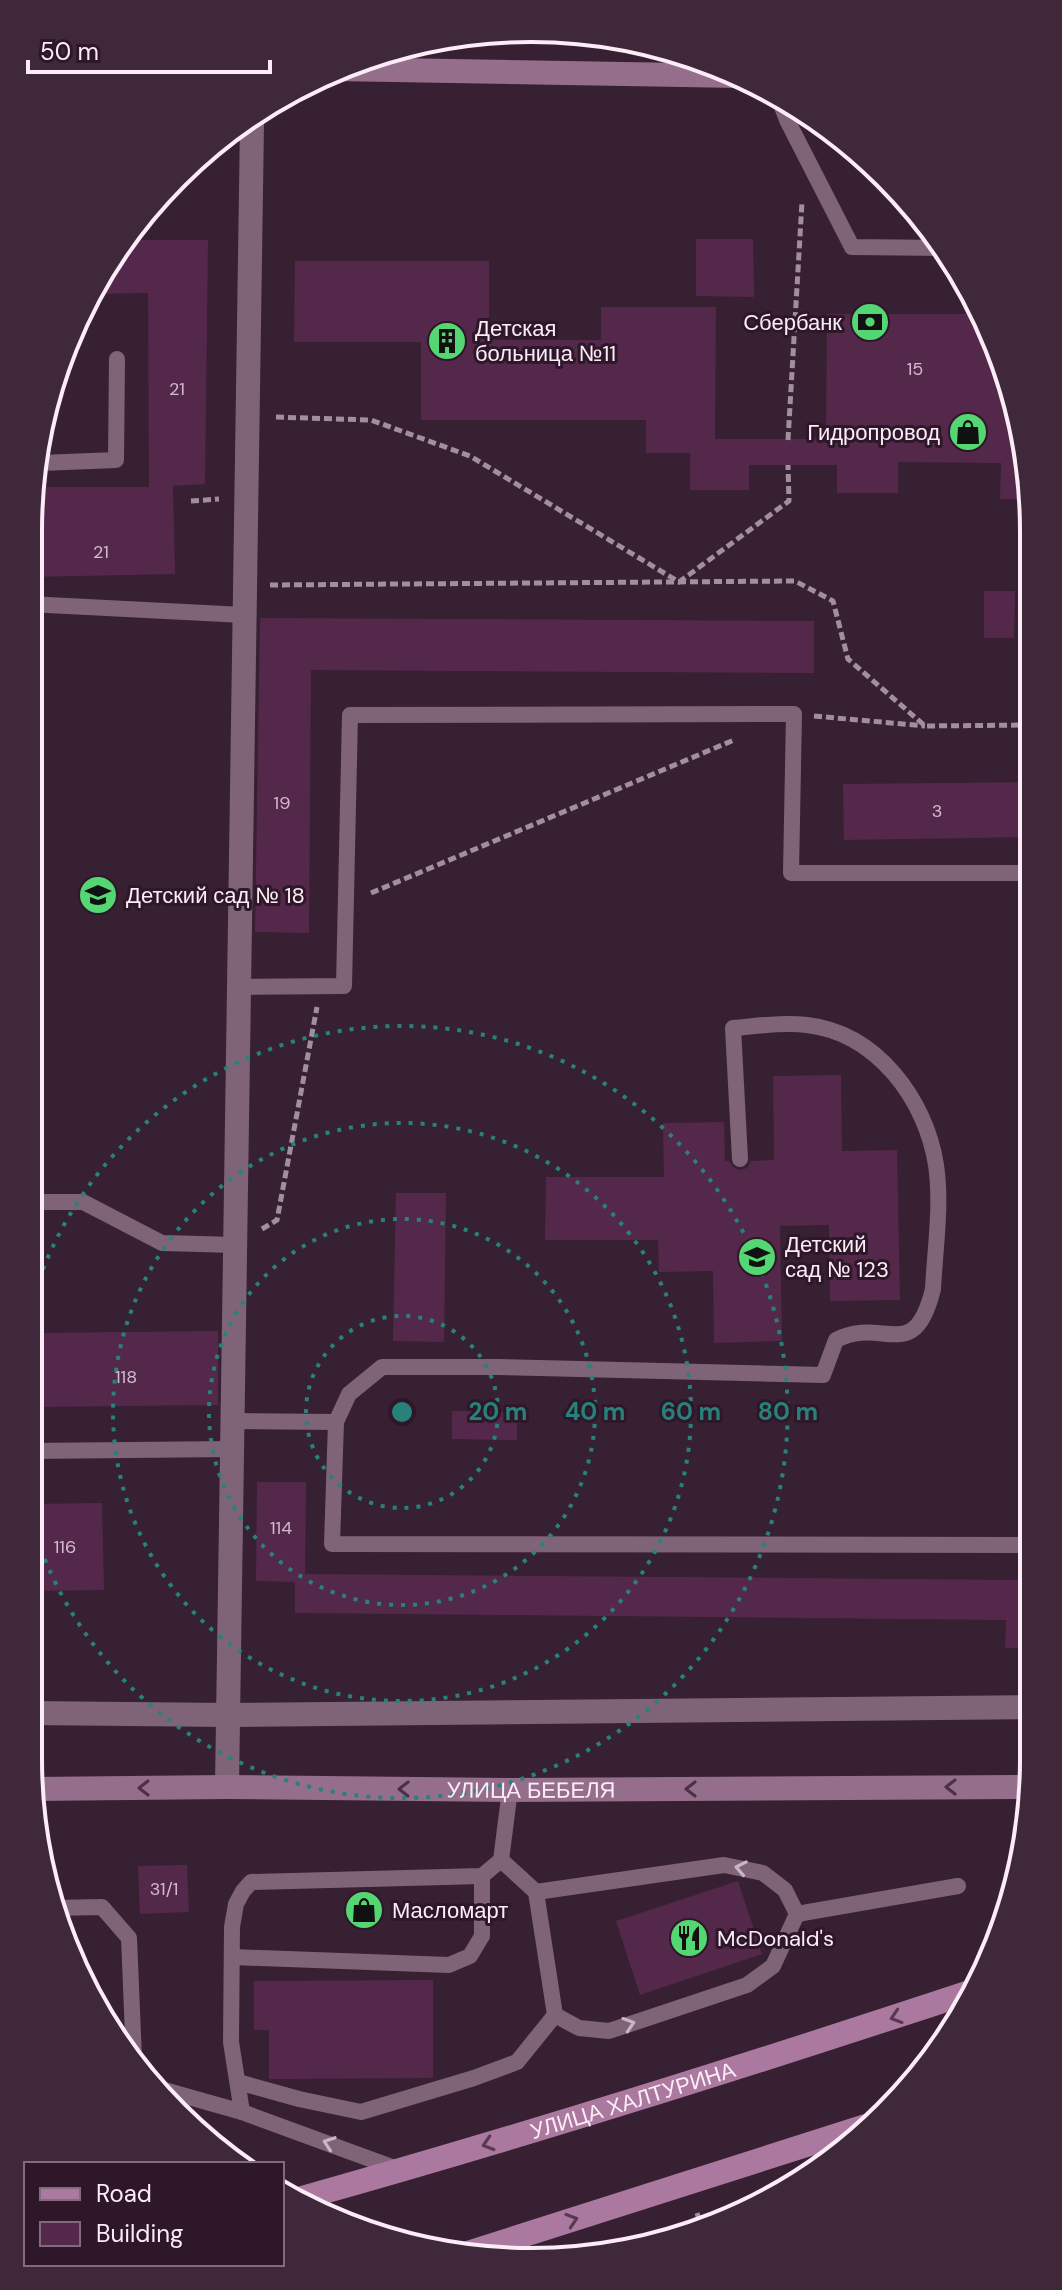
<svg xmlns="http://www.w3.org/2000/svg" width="1062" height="2290" font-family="'DM Sans',sans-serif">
<rect width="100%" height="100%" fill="#372032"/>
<g fill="#54284b">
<path d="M 696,239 L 753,239 L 754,297 L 696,296 Z"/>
<path d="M 132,240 L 208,240 L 205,484 L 173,486 L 175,574 L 28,577 L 28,531 L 37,487 L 149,487 L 148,293 L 96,294 Z"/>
<path d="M 295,261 L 489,261 L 489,340 L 601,340 L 601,307 L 716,307 L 715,439 L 826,439 L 827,314 L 982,314 L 996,338 L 1030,465 L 1030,499 L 1000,499 L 1001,463 L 898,462 L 898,493 L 837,493 L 837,465 L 749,465 L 749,490 L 690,490 L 690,453 L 646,453 L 646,420 L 421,420 L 421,342 L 294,342 Z"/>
<path d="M 984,591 L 1015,591 L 1014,638 L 984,638 Z"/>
<path d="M 260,618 L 814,621 L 814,673 L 311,670 L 309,933 L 255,932 Z"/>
<path d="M 1031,782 L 1031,837 L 844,840 L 843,784 Z"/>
<path d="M 841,1075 L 842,1151 L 897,1150 L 900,1300 L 830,1301 L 829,1225 L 780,1226 L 782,1341 L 714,1343 L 713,1271 L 659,1272 L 658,1240 L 545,1240 L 546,1177 L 664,1177 L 663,1123 L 724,1122 L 725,1161 L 729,1161 L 734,1168 L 740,1170 L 747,1168 L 751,1161 L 774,1160 L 773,1076 Z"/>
<path d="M 396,1193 L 446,1193 L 444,1342 L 393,1341 Z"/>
<path d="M 218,1331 L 218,1405 L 33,1407 L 32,1333 Z"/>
<path d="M 452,1411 L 517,1412 L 517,1440 L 452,1439 Z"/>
<path d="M 257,1482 L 306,1482 L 305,1574 L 1033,1580 L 1034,1648 L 1005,1648 L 1006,1620 L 295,1613 L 295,1582 L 256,1581 Z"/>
<path d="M 102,1503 L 104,1590 L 28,1591 L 28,1504 Z"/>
<path d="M 187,1865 L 189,1912 L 140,1914 L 138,1866 Z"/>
<path d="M 738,1881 L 762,1954 L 640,1995 L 616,1921 Z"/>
<path d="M 433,1980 L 433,2078 L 269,2079 L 269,2030 L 254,2030 L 254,1981 Z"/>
</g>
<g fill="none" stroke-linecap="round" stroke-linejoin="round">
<g stroke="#a28f9d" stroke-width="5" stroke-dasharray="8 4" stroke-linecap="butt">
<path d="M 276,417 L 371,420 L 470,456 L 679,582 L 789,501 L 788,465"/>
<path d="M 788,440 L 802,202"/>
<path d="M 191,501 L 219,499"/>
<path d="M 270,585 L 795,581 L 833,601 L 848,659 L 925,726 L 1031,725"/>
<path d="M 814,716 L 925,726"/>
<path d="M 371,893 L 734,740"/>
<path d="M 262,1229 L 277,1220 L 317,1007"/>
<path d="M 697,2213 L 701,2225"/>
</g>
<g stroke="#7f6478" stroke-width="16">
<path d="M 782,100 L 782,107 L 787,120 L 852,247 L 944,248"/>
<path d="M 41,463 L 116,460 L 117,359"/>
<path d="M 28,604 L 244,615"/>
<path d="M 239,987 L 344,986 L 350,715 L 794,714 L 791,873 L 1031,873"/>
<path d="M 28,1202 L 83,1202 L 162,1243 L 235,1245"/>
<path d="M 232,1421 L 336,1422 L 332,1544 L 1033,1545"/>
<path d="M 336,1422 L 349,1394 L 382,1367 L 497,1367 L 823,1375 L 836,1340 C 883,1315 914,1367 933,1289 C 935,1248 942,1205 936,1165 C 926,1100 877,1033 807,1025 C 783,1022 758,1026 733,1028 L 740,1159"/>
<path d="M 28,1451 L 232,1449"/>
<path d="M 536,1892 L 724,1865 L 763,1873 L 785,1890 L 797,1914"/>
<path d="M 53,1908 L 102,1907 L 129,1938 L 134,2059"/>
<path d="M 797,1914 L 958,1886"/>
<path d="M 232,1957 L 449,1965 L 470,1956 L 482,1936 L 482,1876"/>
<path d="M 555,2015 L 579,2028 L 609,2031 L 747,1985 L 773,1966 L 797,1914"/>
<path d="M 238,2082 L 299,2099 L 361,2112 L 474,2078 L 517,2062 L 555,2015 L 536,1892 L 501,1860"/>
<path d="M 150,2086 L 242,2112 L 400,2170"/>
<path d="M 242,2112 L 231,2042 L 232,1927 L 236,1904 L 243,1891 L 251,1882 L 482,1876 L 501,1860 L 510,1790"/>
</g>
<g stroke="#7f6478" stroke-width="24">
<path d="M 28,1713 L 228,1715 L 1034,1707"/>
<path d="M 227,1787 L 252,124"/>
</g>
<g stroke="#956e8c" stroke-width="24">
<path d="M 334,69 L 740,76"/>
<path id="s1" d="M 33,1789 L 227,1787 L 510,1790 L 1029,1787"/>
</g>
<g stroke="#ab799f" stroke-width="24">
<path id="s2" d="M 295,2200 C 521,2137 746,2066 970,1992"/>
<path d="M 471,2252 L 866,2126"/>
</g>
</g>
<defs><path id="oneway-chevron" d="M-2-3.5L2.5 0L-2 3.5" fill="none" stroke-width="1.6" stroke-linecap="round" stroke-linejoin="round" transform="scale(2)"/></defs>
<g stroke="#4c3146">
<use href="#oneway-chevron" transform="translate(951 1787) rotate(180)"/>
<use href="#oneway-chevron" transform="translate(144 1788) rotate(179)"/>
<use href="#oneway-chevron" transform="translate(404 1789) rotate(-179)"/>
<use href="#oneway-chevron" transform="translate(691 1789) rotate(180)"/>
</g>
<g stroke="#cab6c4">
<use href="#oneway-chevron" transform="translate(741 1868) rotate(-169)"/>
<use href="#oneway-chevron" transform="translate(629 2024) rotate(-18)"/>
<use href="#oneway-chevron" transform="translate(329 2143) rotate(-161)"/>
</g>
<g stroke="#593952">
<use href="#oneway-chevron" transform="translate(896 2017) rotate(162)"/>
<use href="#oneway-chevron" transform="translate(488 2144) rotate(163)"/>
<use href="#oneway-chevron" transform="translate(572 2220) rotate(-18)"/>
</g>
<g fill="none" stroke="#27827c" stroke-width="4" stroke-dasharray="4 8">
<circle cx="402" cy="1412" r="96"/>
<circle cx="402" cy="1412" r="193"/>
<circle cx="402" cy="1412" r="289"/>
<path d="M28 1315A386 386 0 1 1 28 1509"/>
</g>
<defs>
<g id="bank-disc" transform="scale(2)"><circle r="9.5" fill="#54d672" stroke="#2d1728"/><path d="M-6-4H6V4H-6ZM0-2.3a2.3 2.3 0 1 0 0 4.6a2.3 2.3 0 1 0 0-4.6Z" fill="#111"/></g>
<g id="building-disc" transform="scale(2)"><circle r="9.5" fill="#54d672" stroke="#2d1728"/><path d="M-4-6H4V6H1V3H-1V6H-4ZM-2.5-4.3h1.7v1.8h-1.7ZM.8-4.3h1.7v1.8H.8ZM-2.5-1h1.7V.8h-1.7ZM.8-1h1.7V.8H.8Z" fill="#111"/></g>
<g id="shop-disc" transform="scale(2)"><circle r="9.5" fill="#54d672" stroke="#2d1728"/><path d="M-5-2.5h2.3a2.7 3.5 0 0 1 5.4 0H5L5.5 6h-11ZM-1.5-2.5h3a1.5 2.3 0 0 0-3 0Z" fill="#111"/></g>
<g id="school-disc" transform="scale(2)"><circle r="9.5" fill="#54d672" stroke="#2d1728"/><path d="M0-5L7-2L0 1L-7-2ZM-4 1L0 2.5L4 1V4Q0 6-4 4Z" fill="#111"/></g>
<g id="restaurant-disc" transform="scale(2)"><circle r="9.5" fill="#54d672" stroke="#2d1728"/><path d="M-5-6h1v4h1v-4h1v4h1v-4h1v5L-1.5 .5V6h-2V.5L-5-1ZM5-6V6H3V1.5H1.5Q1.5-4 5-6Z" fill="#111"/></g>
</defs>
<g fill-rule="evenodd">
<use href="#bank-disc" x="870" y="322"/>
<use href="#building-disc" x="447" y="341"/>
<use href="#shop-disc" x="968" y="432"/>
<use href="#school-disc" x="98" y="895"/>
<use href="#school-disc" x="757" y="1257"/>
<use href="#shop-disc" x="364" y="1910"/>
<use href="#restaurant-disc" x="689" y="1938"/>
</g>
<g text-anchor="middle" stroke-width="6" stroke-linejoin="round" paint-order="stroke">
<g font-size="18" fill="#d2bbcc">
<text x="915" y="375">15</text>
<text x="177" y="395">21</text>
<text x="101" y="558">21</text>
<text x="282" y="809">19</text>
<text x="937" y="817">3</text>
<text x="126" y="1383">118</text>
<text x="281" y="1534">114</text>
<text x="65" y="1553">116</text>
<text x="164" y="1895">31/1</text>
</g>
<g font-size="22" fill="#fcecf7" stroke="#2d1728" text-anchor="start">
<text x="842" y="330" text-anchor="end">Сбербанк</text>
<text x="475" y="336">Детская<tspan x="475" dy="25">больница №11</tspan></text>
<text x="940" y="440" text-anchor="end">Гидропровод</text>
<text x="126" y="903">Детский сад № 18</text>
<text x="785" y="1252">Детский<tspan x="785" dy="25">сад № 123</tspan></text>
<text x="392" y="1918">Масломарт</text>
<text x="717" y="1946">McDonald's</text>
</g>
<g font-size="22" fill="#fcecf7" stroke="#2d1728">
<text dy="8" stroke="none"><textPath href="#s1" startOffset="498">УЛИЦА БЕБЕЛЯ</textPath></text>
<text dy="8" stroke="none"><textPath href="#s2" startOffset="352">УЛИЦА ХАЛТУРИНА</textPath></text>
</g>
</g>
<path d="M0 0H1062V2290H0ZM531 42H531A489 489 0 0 1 1020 531V1759A489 489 0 0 1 531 2248H531A489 489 0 0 1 42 1759V531A489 489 0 0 1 531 42Z" fill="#3e2839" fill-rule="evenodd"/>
<path fill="none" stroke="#fcecf7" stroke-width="4" d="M531 42H531A489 489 0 0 1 1020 531V1759A489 489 0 0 1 531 2248H531A489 489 0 0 1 42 1759V531A489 489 0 0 1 531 42Z"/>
<circle cx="402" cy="1412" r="12" fill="#27827c" stroke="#2d1728" stroke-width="4"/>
<g font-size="24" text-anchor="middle" font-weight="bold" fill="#27827c" stroke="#2d1728" stroke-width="6" stroke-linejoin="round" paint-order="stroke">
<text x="498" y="1420">20 m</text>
<text x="595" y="1420">40 m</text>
<text x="691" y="1420">60 m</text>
<text x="788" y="1420">80 m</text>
</g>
<rect x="24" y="2162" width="260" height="104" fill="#2d1728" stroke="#806c7b" stroke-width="2"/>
<rect x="40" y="2188" width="40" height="12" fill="#ab799f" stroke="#806c7b" stroke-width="2"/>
<text x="96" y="2202" font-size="24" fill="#fcecf7">Road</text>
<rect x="40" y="2222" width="40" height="24" fill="#54284b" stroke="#806c7b" stroke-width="2"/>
<text x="96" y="2242" font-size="24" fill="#fcecf7">Building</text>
<path d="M28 60v12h242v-12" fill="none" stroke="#fcecf7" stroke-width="4"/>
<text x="40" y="60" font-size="24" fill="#fcecf7" stroke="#2d1728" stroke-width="6" paint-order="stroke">50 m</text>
</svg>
